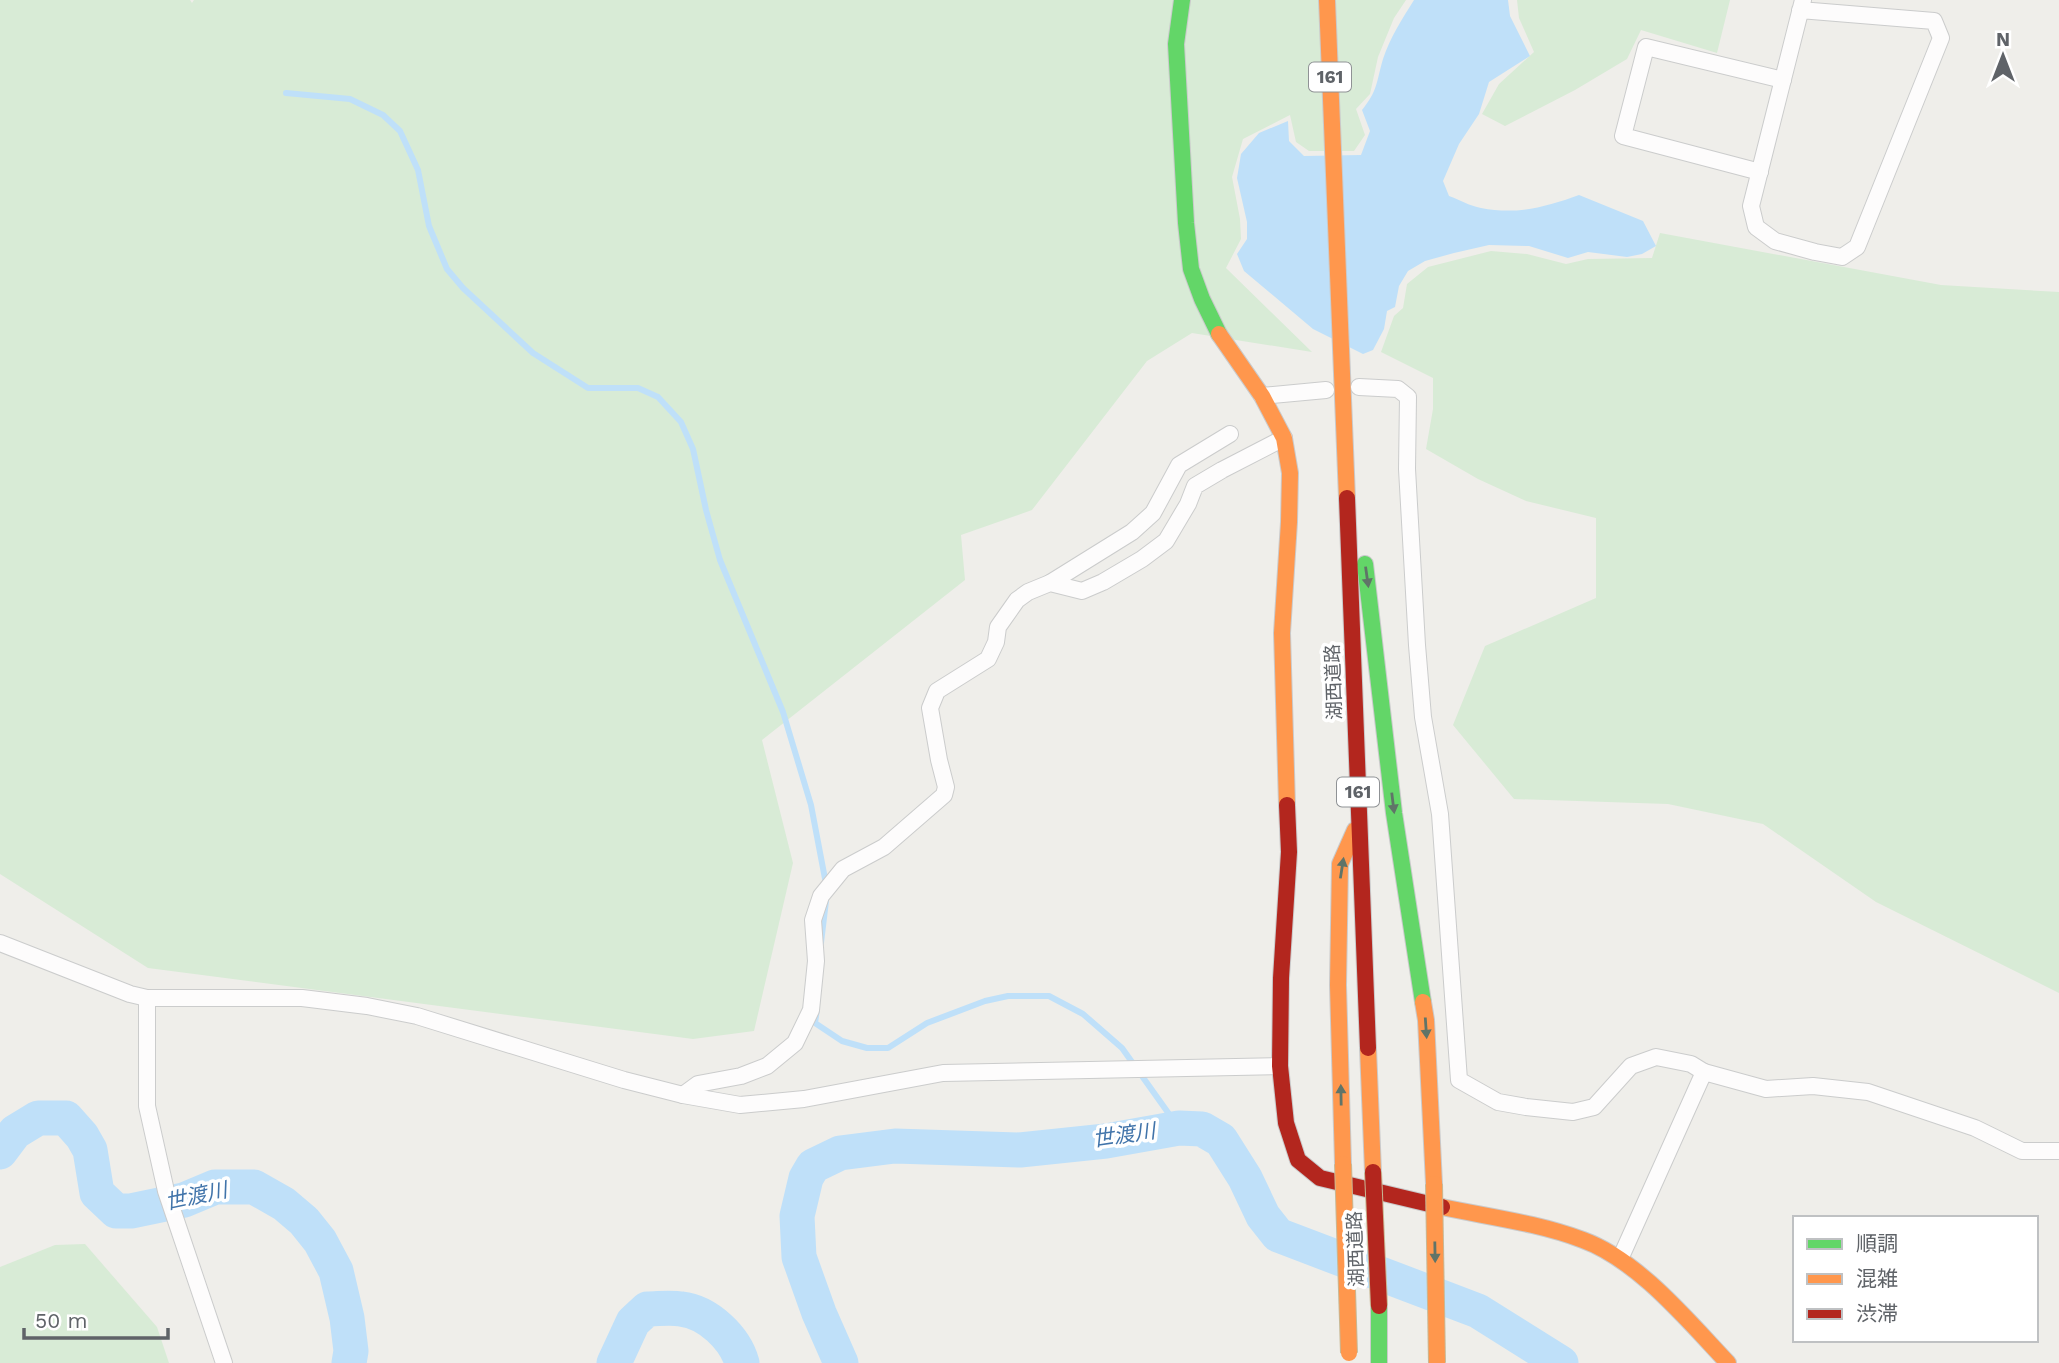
<svg xmlns="http://www.w3.org/2000/svg" width="2059" height="1363" font-family="'Work Sans','Noto Sans JP',sans-serif">
<rect width="100%" height="100%" fill="#efeeea"/>
<g fill="#d8ebd6">
<path d="M 0,0 L 190,0 L 192,3 L 194,0 L 1406,0 L 1394,18 L 1378,57 L 1370,94 L 1356,109 L 1365,135 L 1354,151 L 1309,151 L 1296,142 L 1290,115 L 1243,139 L 1232,177 L 1240,219 L 1241,239 L 1226,268 L 1312,352 L 1192,333 L 1147,361 L 1032,510 L 961,535 L 965,580 L 762,740 L 793,863 L 754,1031 L 693,1039 L 148,968 L 0,874 Z"/>
<path d="M 1517,0 L 1730,0 L 1717,53 L 1641,30 L 1627,59 L 1575,90 L 1505,126 L 1482,114 L 1499,84 L 1534,52 L 1519,18 Z"/>
<path d="M 1660,233 L 1941,285 L 2059,292 L 2059,993 L 1876,902 L 1763,824 L 1668,804 L 1514,799 L 1453,725 L 1485,646 L 1596,598 L 1596,518 L 1526,501 L 1478,479 L 1426,449 L 1433,409 L 1433,378 L 1381,352 L 1394,316 L 1403,308 L 1407,284 L 1428,267 L 1491,251 L 1527,254 L 1566,264 L 1588,259 L 1652,258 Z"/>
<path d="M 85,1244 L 157,1327 L 169,1363 L 0,1363 L 0,1267 L 55,1245 Z"/>
</g>
<path fill="#bfe0f9" d="M 1414,0 L 1508,0 L 1510,16 L 1530,56 L 1489,82 L 1479,114 L 1459,144 L 1443,181 L 1449,196 C 1460,200 1470,206 1481,208 C 1517,215 1546,207 1579,195 L 1643,221 L 1656,246 L 1642,254 L 1627,257 L 1588,252 L 1568,258 L 1529,246 L 1489,245 L 1454,253 L 1425,261 L 1408,271 L 1399,286 L 1395,307 L 1387,311 L 1384,329 L 1373,350 L 1363,354 L 1313,329 L 1244,271 L 1237,254 L 1247,239 L 1247,222 L 1237,178 L 1241,154 L 1259,133 L 1288,121 L 1289,141 L 1304,156 L 1361,155 L 1370,131 L 1362,110 C 1378,90 1376,83 1383,59 C 1390,38 1402,19 1414,0 Z"/>
<g fill="none" stroke-linecap="round" stroke-linejoin="round">
<g stroke="#bfe0f9" stroke-width="6">
<path d="M 286,93 L 350,99 L 383,115 L 400,131 L 418,170 L 429,226 L 447,269 L 463,288 L 533,353 L 588,388 L 638,388 L 658,397 L 681,422 L 693,449 L 706,510 L 720,560 L 783,712 L 811,805 L 826,884"/>
<path d="M 821,943 L 826,901"/>
<path d="M 817,1009 L 815,1023 L 842,1041 L 867,1048 L 888,1048 L 927,1023 L 985,1001 L 1008,996 L 1049,996 L 1083,1014 L 1122,1048 L 1179,1128"/>
</g>
<g stroke="#bfe0f9" stroke-width="35">
<path d="M 0,1152 L 15,1132 L 38,1118 L 66,1118 L 82,1136 L 90,1150 L 97,1193 L 116,1211 L 131,1211 L 184,1200 L 215,1187 L 254,1187 L 284,1204 L 304,1221 L 320,1241 L 336,1271 L 347,1318 L 351,1351 L 349,1363"/>
<path d="M 614,1363 L 633,1322 L 647,1309 C 658,1309 670,1307 681,1309 C 708,1312 735,1338 742,1363"/>
<path d="M 841,1363 L 819,1313 L 799,1257 L 797,1216 L 806,1178 L 813,1166 L 840,1153 L 895,1146 L 1020,1150 L 1106,1141 L 1179,1128 L 1202,1129 L 1221,1140 L 1245,1178 L 1263,1216 L 1278,1235 L 1478,1311 L 1561,1363"/>
</g>
<g stroke="#cbcccc" stroke-width="18">
<g id="street">
<path d="M 1800,10 L 1934,21 L 1941,38 L 1857,247 L 1842,257 L 1815,252 L 1775,241 L 1756,227 L 1751,206 L 1803,0"/>
<path d="M 1760,172 L 1623,136 L 1646,47 L 1783,80"/>
<path d="M 1359,387 L 1398,389 L 1408,397 L 1407,469 L 1417,645 L 1423,717 L 1440,814 L 1459,1080 L 1498,1102 L 1526,1107 L 1573,1112 L 1594,1107 L 1631,1066 L 1656,1057 L 1691,1064 L 1704,1072"/>
<path d="M 1262,396 L 1326,390"/>
<path d="M 1050,583 L 1132,532 L 1153,513 L 1179,465 L 1230,434"/>
<path d="M 0,943 L 130,994 L 147,998 L 302,998 L 367,1006 L 417,1016 L 624,1080 L 683,1095 L 740,1105 L 804,1099 L 943,1073 L 1280,1066"/>
<path d="M 147,998 L 147,1106 L 166,1191 L 224,1363"/>
<path d="M 683,1095 L 698,1084 L 741,1076 L 767,1066 L 795,1043 L 811,1010 L 816,961 L 813,920 L 821,896 L 843,869 L 884,847 L 944,795 L 946,787 L 939,760 L 930,708 L 937,691 L 988,659 L 996,642 L 998,627 L 1017,600 L 1028,592 L 1050,583 L 1082,591 L 1103,582 L 1142,559 L 1166,541 L 1188,504 L 1195,486 L 1222,470 L 1284,438"/>
<path d="M 1620,1259 L 1704,1072 L 1766,1089 L 1813,1086 L 1868,1092 L 1975,1128 L 2022,1151 L 2059,1151"/>
</g>
</g>
<g stroke="#cacacb" stroke-width="18">
<g id="fast">
<path d="M 1182,0 L 1176,44 L 1186,223 L 1191,269 L 1202,299 L 1219,334"/>
<path d="M 1365,564 L 1394,813 L 1423,1002"/>
<path d="M 1379,1306 L 1379,1363"/>
</g>
</g>
<g stroke="#cacacb" stroke-width="18">
<g id="slow">
<path d="M 1327,0 L 1347,498"/>
<path d="M 1219,334 L 1262,396 L 1284,438 L 1290,473 L 1289,522 L 1282,633 L 1287,805"/>
<path d="M 1423,1002 L 1426,1020 L 1434,1184"/>
<path d="M 1368,1048 L 1373,1172"/>
<path d="M 1343,1164 L 1338,985 L 1340,864 L 1355,830"/>
<path d="M 1442,1207 C 1489,1217 1538,1223 1583,1240 C 1638,1260 1688,1321 1728,1363"/>
</g>
</g>
<g stroke="#cacacb" stroke-width="18">
<g id="jam">
<path d="M 1347,498 L 1368,1048"/>
<path d="M 1287,805 L 1289,852 L 1281,978 L 1280,1066 L 1286,1123 L 1298,1160 L 1320,1178 L 1442,1207"/>
</g>
</g>
<use href="#street" stroke="#fdfcfc" stroke-width="16"/>
<use href="#fast" stroke="#63d668" stroke-width="16"/>
<use href="#slow" stroke="#ff974d" stroke-width="16"/>
<use href="#jam" stroke="#b3261e" stroke-width="16"/>
<g stroke="#c8b996" stroke-width="18" stroke-linecap="butt">
<g id="slow-bridge">
<path d="M 1343,1164 L 1349,1353"/>
<path d="M 1434,1184 L 1437,1363"/>
</g>
</g>
<g stroke="#c8b996" stroke-width="18" stroke-linecap="butt">
<path id="jam-bridge" d="M 1373,1172 L 1379,1306"/>
</g>
<use href="#slow-bridge" stroke="#ff974d" stroke-width="16"/>
<use href="#jam-bridge" stroke="#b3261e" stroke-width="16"/>
</g>
<defs><path id="oneway-solid" d="M-6-.8H1V-3.2L6.5 0L1 3.2V.8H-6Z" transform="scale(1.75)"/></defs>
<g fill="#607468">
<use href="#oneway-solid" transform="translate(1367 577) rotate(82)"/>
<use href="#oneway-solid" transform="translate(1393 803) rotate(83)"/>
<use href="#oneway-solid" transform="translate(1342 868) rotate(-81)"/>
<use href="#oneway-solid" transform="translate(1426 1028) rotate(86)"/>
<use href="#oneway-solid" transform="translate(1341 1095) rotate(-91)"/>
<use href="#oneway-solid" transform="translate(1435 1252) rotate(89)"/>
</g>
<g text-anchor="middle" stroke-width="7" stroke-linejoin="round" paint-order="stroke">
<g fill="#fff" stroke="#8f9295" stroke-width="2">
<rect x="1309" y="62.5" width="42" height="29" rx="5"/>
<rect x="1337" y="777.5" width="42" height="29" rx="5"/>
</g>
<g font-size="18" font-weight="bold" fill="#5f6368">
<text x="1330" y="83">161</text>
<text x="1358" y="798">161</text>
</g>
<g font-size="19" fill="#5f6368" stroke="#fff">
<text transform="translate(1333 682) rotate(-92)" y="7">湖西道路</text>
<text transform="translate(1355 1249) rotate(-92)" y="7">湖西道路</text>
</g>
<g font-size="21" font-style="italic" fill="#4174aa" stroke="#fff">
<text transform="translate(1124 1135) rotate(-8)" y="7">世渡川</text>
<text transform="translate(196 1196) rotate(-12)" y="7">世渡川</text>
</g>
</g>
<rect x="1793" y="1216" width="245" height="126" fill="#ffffff" stroke="#bfc1c3" stroke-width="2"/>
<rect x="1807" y="1239" width="35" height="10" fill="#63d668" stroke="#bfc1c3" stroke-width="2"/>
<text x="1856" y="1251" font-size="21" fill="#5f6368">順調</text>
<rect x="1807" y="1274" width="35" height="10" fill="#ff974d" stroke="#bfc1c3" stroke-width="2"/>
<text x="1856" y="1286" font-size="21" fill="#5f6368">混雑</text>
<rect x="1807" y="1309" width="35" height="10" fill="#b3261e" stroke="#bfc1c3" stroke-width="2"/>
<text x="1856" y="1321" font-size="21" fill="#5f6368">渋滞</text>
<g transform="translate(2003 56)" stroke="#ffffff" stroke-width="5" paint-order="stroke">
<path d="M0-5L12 26L0 18L-12 26Z" fill="#5f6368"/>
<text y="-10" font-size="19" font-weight="bold" text-anchor="middle" fill="#5f6368">N</text>
</g>
<path d="M24 1328v10h144v-10" fill="none" stroke="#5f6368" stroke-width="3.5"/>
<text x="35" y="1328" font-size="21" fill="#5f6368" stroke="#ffffff" stroke-width="5" paint-order="stroke">50 m</text>
</svg>
